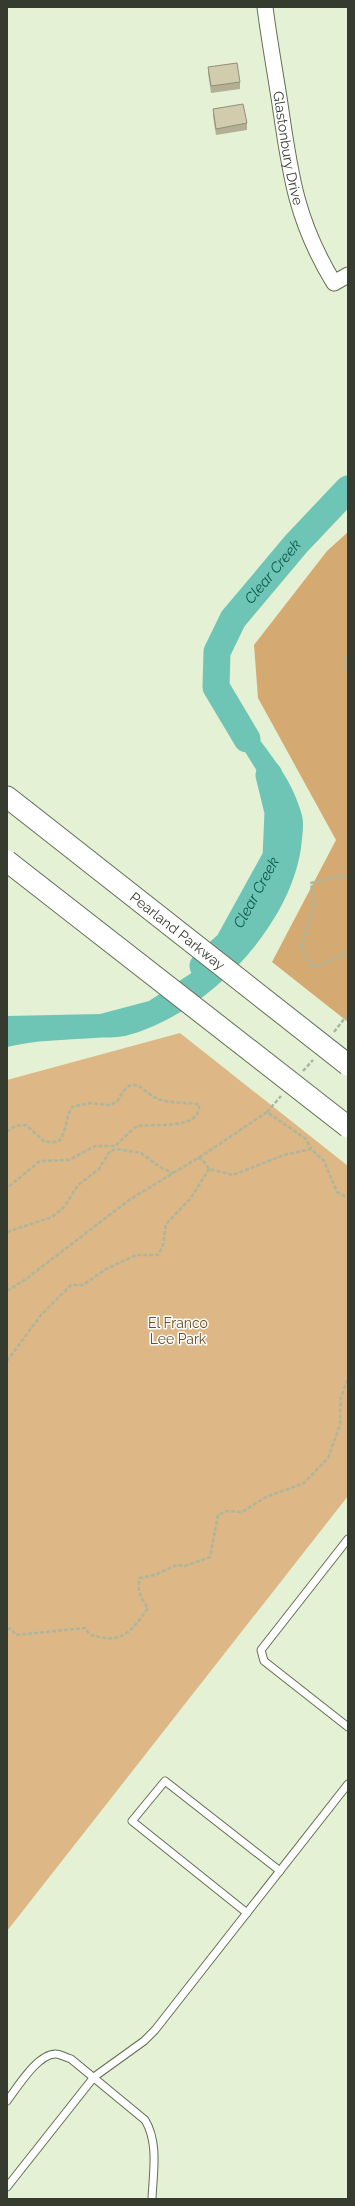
<svg xmlns="http://www.w3.org/2000/svg" width="355" height="2206" font-family="Raleway,sans-serif">
<rect width="100%" height="100%" fill="#e4f1d4"/>
<path fill="#ddb785" d="M 180,1033 L 348,1166 L 348,1496 L 7,1931 L 7,1080 Z"/>
<path fill="#d4aa72" d="M 348,532 L 348,1022 L 272,962 L 336,840 L 258,698 L 254,645 L 327,551 Z"/>
<path fill="#6ec5b6" d="M 222,708 L 234,708 C 259,740 290,773 301,812 C 305,823 302,837 301,848 C 289,930 204,1016 125,1036 C 115,1038 104,1037 94,1038 C 65,1040 35,1040 7,1047 L 7,1016 L 100,1014 L 149,1001 L 196,970 L 237,934 L 257,911 L 274,878 L 282,855 L 284,825 L 267,787 L 237,739 Z"/>
<g fill="none" stroke-linecap="round" stroke-linejoin="round">
<g stroke="#6ec5b6" stroke-width="27">
<path id="s1" d="M 247,739 L 216,687 L 217,652 L 233,619 L 296,544 L 348,489"/>
<path id="s2" d="M 203,966 L 228,944 L 276,857 L 278,812 L 269,775"/>
</g>
<g stroke="#636e55" stroke-width="9">
<g id="lane">
<path d="M 348,1539 L 261,1650 L 264,1661 L 348,1727"/>
<path d="M 247,1913 L 132,1821 L 165,1781 L 280,1871"/>
<path d="M 7,2101 C 17,2088 38,2053 56,2054 C 60,2054 67,2058 71,2059 L 145,2120 C 159,2143 153,2173 152,2199"/>
<path d="M 7,2187 L 94,2077 L 144,2041 L 155,2030 L 348,1784"/>
</g>
</g>
<g stroke="#636e55" stroke-width="17">
<g id="street">
<path id="s3" d="M 265,7 C 269,39 275,71 280,104 C 290,173 296,221 334,283 L 348,275"/>
</g>
</g>
<g stroke="#636e55" stroke-width="23">
<path id="secondary" d="M 7,797 L 25,811"/>
</g>
<g stroke="#abb69e" stroke-width="2.5" stroke-dasharray="4 2" stroke-linecap="butt">
<path d="M 348,656 L 345,663 L 348,672"/>
<path d="M 348,879 L 344,875 L 311,883 L 314,905 L 301,948 L 314,968 L 348,952"/>
<path d="M 334,1032 L 348,1014"/>
<path d="M 303,1071 L 313,1060"/>
<path d="M 267,1112 L 281,1096"/>
<path d="M 7,1132 L 15,1126 L 26,1125 L 45,1142 L 58,1142 C 67,1133 65,1118 72,1107 L 89,1103 L 109,1105 L 117,1102 C 135,1067 142,1095 161,1100 C 173,1103 187,1103 199,1104 C 201,1131 155,1123 139,1126 C 132,1128 122,1140 115,1146 L 95,1146 L 69,1160 L 40,1161 L 7,1188"/>
<path d="M 198,1158 L 203,1160 L 209,1169 L 233,1175 L 284,1155 L 311,1149 L 324,1161 L 337,1192 L 348,1198"/>
<path d="M 7,1232 L 52,1217 L 64,1207 L 78,1185 L 99,1169 L 110,1151 L 117,1149 L 141,1153 L 163,1169 L 174,1173"/>
<path d="M 7,1291 L 26,1279 L 129,1200 L 206,1153 L 267,1112 L 306,1139 L 311,1149"/>
<path d="M 7,1361 L 41,1315 L 71,1285 L 83,1285 L 106,1269 L 136,1255 L 158,1255 L 163,1245 L 166,1224 L 191,1198 L 209,1169"/>
<path d="M 7,1628 L 12,1630 L 16,1635 L 85,1628 L 89,1634 C 120,1645 130,1634 148,1608 C 141,1598 136,1590 140,1578 L 155,1575 L 176,1565 L 185,1566 L 210,1557 L 218,1515 L 226,1511 L 242,1512 L 266,1497 L 304,1483 L 328,1458 L 340,1425 L 341,1397 L 348,1378"/>
</g>
<use href="#lane" stroke="#fff" stroke-width="7"/>
<use href="#street" stroke="#fff" stroke-width="15"/>
<use href="#secondary" stroke="#fff" stroke-width="21"/>
<g stroke="#636e55" stroke-width="23" stroke-linecap="butt">
<g id="secondary-bridge">
<path id="s4" d="M 25,811 L 348,1065"/>
<path d="M 7,861 L 348,1127"/>
</g>
</g>
<use href="#secondary-bridge" stroke="#fff" stroke-width="21"/>
</g>
<g fill="#b3af95">
<path d="M 208,67 L 240,82 L 240,89 L 211,93 L 208,73 Z"/>
<path d="M 213,109 L 247,123 L 247,130 L 216,135 L 213,116 Z"/>
</g>
<g fill="#d0ccad" stroke="#928f79">
<path d="M 237,63 L 240,82 L 211,86 L 208,67 Z"/>
<path d="M 243,104 L 247,123 L 216,129 L 213,109 Z"/>
</g>
<g text-anchor="middle" stroke-width="3" stroke-linejoin="round" paint-order="stroke">
<g font-size="14" fill="#353b2f" stroke="#fff">
<text dy="5" stroke="none"><textPath href="#s3" startOffset="143">Glastonbury Drive</textPath></text>
<text dy="5" stroke="none"><textPath href="#s4" startOffset="194">Pearland Parkway</textPath></text>
</g>
<g font-size="14" fill="#694c21" stroke="#fff">
<text x="178" y="1328">El Franco<tspan x="178" dy="16">Lee Park</tspan></text>
</g>
<g font-size="15" font-style="italic" fill="#0b584d" stroke="#fff">
<text dy="5" stroke="none"><textPath href="#s1" startOffset="194">Clear Creek</textPath></text>
<text dy="5" stroke="none"><textPath href="#s2" startOffset="92">Clear Creek</textPath></text>
</g>
</g>
<rect width="355" height="2206" fill="none" stroke="#353b2f" stroke-width="16"/>
</svg>
